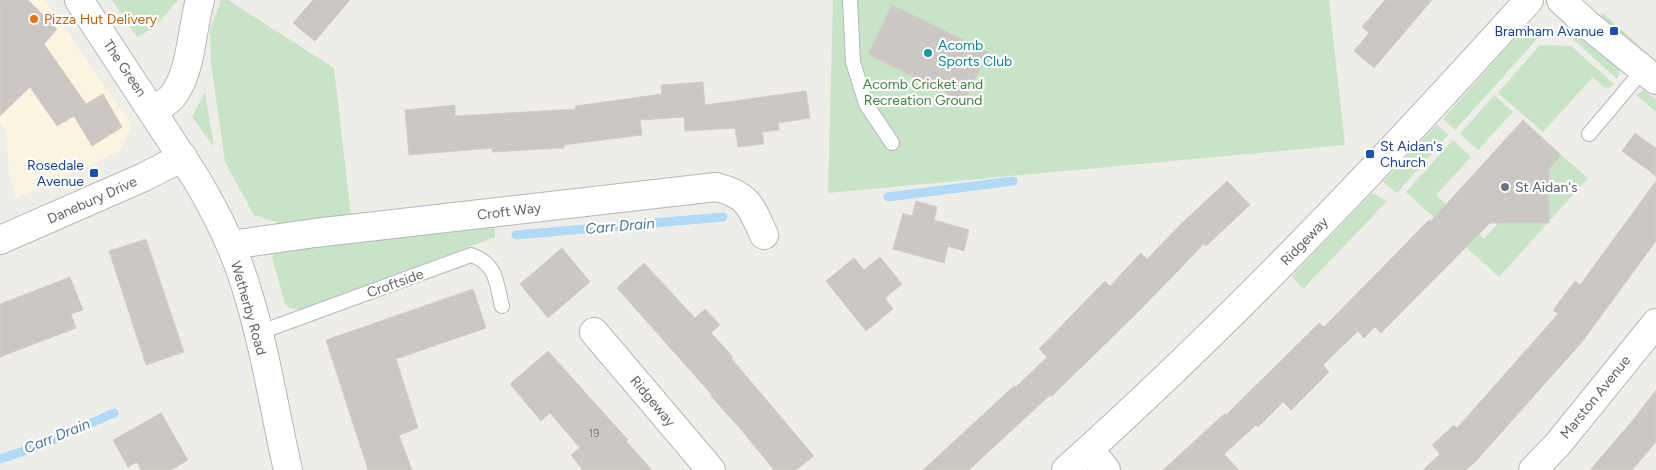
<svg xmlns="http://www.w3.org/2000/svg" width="1656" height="470" font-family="Figtree,sans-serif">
<rect width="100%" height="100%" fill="#efede7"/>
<path fill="#fbf4e1" d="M 0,0 L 45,0 L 132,125 L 120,151 L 16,198 L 9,171 L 6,133 L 0,121 Z"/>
<g fill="#c7e4c7">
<path d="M 112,0 L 178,0 L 154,28 L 137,37 Z"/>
<path d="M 221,0 L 228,0 L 334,68 L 351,216 L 285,225 L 254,215 L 225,162 L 211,63 L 210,30 Z"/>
<path d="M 833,0 L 1329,0 L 1345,145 L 828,193 Z"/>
<path d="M 1603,13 L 1656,61 L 1656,74 L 1596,21 Z"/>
<path d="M 1524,28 L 1537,39 L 1455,130 L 1443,119 Z"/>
<path d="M 1583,34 L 1620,69 L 1617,79 L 1573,39 Z"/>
<path d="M 1540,45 L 1571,46 L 1614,84 L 1610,88 L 1603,87 L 1593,77 L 1543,132 L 1498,93 Z"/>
<path d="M 1644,90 L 1656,100 L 1656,112 L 1636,95 Z"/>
<path d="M 205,92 L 214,147 L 192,117 Z"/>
<path d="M 1494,95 L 1513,112 L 1478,150 L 1460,134 Z"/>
<path d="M 1437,124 L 1448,135 L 1397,193 L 1383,182 Z"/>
<path d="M 1453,140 L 1471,157 L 1436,195 L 1484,239 L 1498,223 L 1549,223 L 1549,169 L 1561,155 L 1588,178 L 1499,277 L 1406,192 Z"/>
<path d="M 1372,193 L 1387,201 L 1303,289 L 1292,276 Z"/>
<path d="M 495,226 L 495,237 L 302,310 L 290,308 L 285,304 L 272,257 L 278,249 Z"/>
</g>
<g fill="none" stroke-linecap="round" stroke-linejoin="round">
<g stroke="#b0daf7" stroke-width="9">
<path d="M 888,197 L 1013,181"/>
<path d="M 516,235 L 723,217"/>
<path d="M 0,459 L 42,445 L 114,413"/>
</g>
</g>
<g fill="#cbc8c4" stroke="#d3cfc6">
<path d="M 0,0 L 28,0 L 57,29 L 44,44 L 86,104 L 103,94 L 122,127 L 92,146 L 74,116 L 57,126 L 30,87 L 0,116 Z"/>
<path d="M 313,0 L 350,0 L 315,41 L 293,23 Z"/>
<path d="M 1385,0 L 1432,0 L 1374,68 L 1354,51 L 1369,33 L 1362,27 Z"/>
<path d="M 892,5 L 988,52 L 964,102 L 868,54 Z"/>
<path d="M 703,82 L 705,105 L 806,91 L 810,118 L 778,123 L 779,130 L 762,132 L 764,144 L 738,147 L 735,128 L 685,131 L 684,117 L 640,120 L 642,135 L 564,145 L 564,148 L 492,152 L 492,148 L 409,155 L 405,110 L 455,105 L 455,116 L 576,109 L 575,106 L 662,94 L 661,85 Z"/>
<path d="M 1523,120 L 1561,155 L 1549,169 L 1549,223 L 1490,223 L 1381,333 L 1375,327 L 1364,338 L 1358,331 L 1323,365 L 1329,372 L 1291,410 L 1283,402 L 1258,427 L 1256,425 L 1224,454 L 1239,470 L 1163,470 L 1224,414 L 1226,415 L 1319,323 L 1324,327 L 1429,220 L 1431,221 Z"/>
<path d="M 1635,133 L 1656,148 L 1656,176 L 1622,151 Z"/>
<path d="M 1227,181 L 1250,205 L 1206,246 L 1204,244 L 1137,313 L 1052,396 L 1050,395 L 969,470 L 923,470 L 1014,386 L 1016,387 L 1047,357 L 1039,349 L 1105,281 L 1110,286 L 1141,253 L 1147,259 L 1183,222 Z"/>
<path d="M 1656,181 L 1656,241 L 1582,342 L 1476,461 L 1466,470 L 1423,470 L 1440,454 L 1432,445 L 1454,425 L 1457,428 L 1558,314 L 1553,310 L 1575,281 L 1580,285 Z"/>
<path d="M 916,201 L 937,207 L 934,220 L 969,230 L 964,251 L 948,246 L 944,263 L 893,249 L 903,213 L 912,216 Z"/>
<path d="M 146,239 L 184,352 L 146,365 L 109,251 Z"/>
<path d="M 562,248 L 590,282 L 548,318 L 520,284 Z"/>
<path d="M 880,257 L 902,284 L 885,298 L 893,309 L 866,331 L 826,281 L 854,258 L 864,270 Z"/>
<path d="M 644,263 L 695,318 L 705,309 L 720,325 L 711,333 L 733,357 L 731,358 L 814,456 L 796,470 L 774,470 L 743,432 L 711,396 L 712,395 L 617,288 Z"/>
<path d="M 70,277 L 83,310 L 71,314 L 76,328 L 0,357 L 0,304 Z"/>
<path d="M 473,289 L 486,328 L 396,359 L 418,428 L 399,435 L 412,470 L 368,470 L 326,340 Z"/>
<path d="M 548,351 L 628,440 L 626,441 L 652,470 L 583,470 L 571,455 L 580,448 L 550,413 L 541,421 L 510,384 Z"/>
<path d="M 1656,390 L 1656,442 L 1632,470 L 1590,470 L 1633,420 Z"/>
<path d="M 161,413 L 188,460 L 171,470 L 141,470 L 137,462 L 128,467 L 113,440 Z"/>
</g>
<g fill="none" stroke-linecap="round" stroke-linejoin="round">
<g stroke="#b4b7ba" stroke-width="16">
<g id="lane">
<path d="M 850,0 L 853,62 L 866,104 L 892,143"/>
<path d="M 1589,134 L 1643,70"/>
<path d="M 258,333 L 471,255 C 497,264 496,282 502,306"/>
</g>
</g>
<g stroke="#b4b7ba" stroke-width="30">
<g id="street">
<path d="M 1561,0 L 1588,25 L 1656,80"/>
<path d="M 154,111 C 159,107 167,102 172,97 C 192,72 191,31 200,0"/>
<path d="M 0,240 L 144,177 L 183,157"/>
<path d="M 231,245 L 315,233 L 716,187 C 749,195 751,207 764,235"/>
<path d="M 594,332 L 711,470"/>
<path d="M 1089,449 L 1106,470"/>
<path d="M 1533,470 L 1558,444 L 1656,323"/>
</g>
</g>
<g stroke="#b3b6ba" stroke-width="30">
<g id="secondary">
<path d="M 79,0 L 197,180 C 217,214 235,250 246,287 C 265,347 274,409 288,470"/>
<path d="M 1066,470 C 1230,323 1382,163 1529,0"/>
</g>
</g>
<use href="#lane" stroke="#fff" stroke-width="14"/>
<use href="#street" stroke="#fff" stroke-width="28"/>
<use href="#secondary" stroke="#fff" stroke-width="28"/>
</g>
<circle fill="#e8710a" stroke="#fff" stroke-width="2" cx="34" cy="19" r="5"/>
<g fill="#1a4fb4" stroke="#fff" stroke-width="2">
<rect x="1609" y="26" width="10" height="10" rx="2.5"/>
<rect x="1365" y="149" width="10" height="10" rx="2.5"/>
<rect x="89" y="168" width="10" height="10" rx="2.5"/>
</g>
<circle fill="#0f9aa8" stroke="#fff" stroke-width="2" cx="928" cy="53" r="5"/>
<circle fill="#6b7280" stroke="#fff" stroke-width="2" cx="1505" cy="187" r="5"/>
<g text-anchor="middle" stroke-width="4.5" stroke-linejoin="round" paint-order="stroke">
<g font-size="11" fill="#7a7c7e">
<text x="594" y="437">19</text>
</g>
<g font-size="14" fill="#c56008" stroke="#fff" text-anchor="start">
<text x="44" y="24">Pizza Hut Delivery</text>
</g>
<g font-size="14" fill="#164399" stroke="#fff" text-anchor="end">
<text x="1604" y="36">Bramham Avanue</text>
<text x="1380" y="151" text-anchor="start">St Aidan's<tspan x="1380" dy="16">Church</tspan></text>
<text x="84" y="170">Rosedale<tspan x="84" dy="16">Avenue</tspan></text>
</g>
<g font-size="14" fill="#0d838f" stroke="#fff" text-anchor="start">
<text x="938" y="50">Acomb<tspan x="938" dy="16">Sports Club</tspan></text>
</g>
<g font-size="14" fill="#5f6266" stroke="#fff">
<text transform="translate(125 68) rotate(56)" y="5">The Green</text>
<text transform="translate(92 200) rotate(-24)" y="5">Danebury Drive</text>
<text transform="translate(509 211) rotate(-7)" y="5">Croft Way</text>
<text transform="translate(1304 241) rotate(-46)" y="5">Ridgeway</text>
<text transform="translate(395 283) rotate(-20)" y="5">Croftside</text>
<text transform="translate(249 308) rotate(74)" y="5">Wetherby Road</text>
<text transform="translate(1595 397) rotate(-51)" y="5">Marston Avenue</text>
<text transform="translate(653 401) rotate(50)" y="5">Ridgeway</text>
</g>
<g font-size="14" fill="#3f8440" stroke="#fff">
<text x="923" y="89">Acomb Cricket and<tspan x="923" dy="16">Recreation Ground</tspan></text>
</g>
<g font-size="14" fill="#5b616d" stroke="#fff" text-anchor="start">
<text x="1515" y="192">St Aidan's</text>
</g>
<g font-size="15" font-style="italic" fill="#4a76a0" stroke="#fff">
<text transform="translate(620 226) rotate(-5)" y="5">Carr Drain</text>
<text transform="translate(57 436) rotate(-22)" y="5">Carr Drain</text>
</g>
</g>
</svg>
